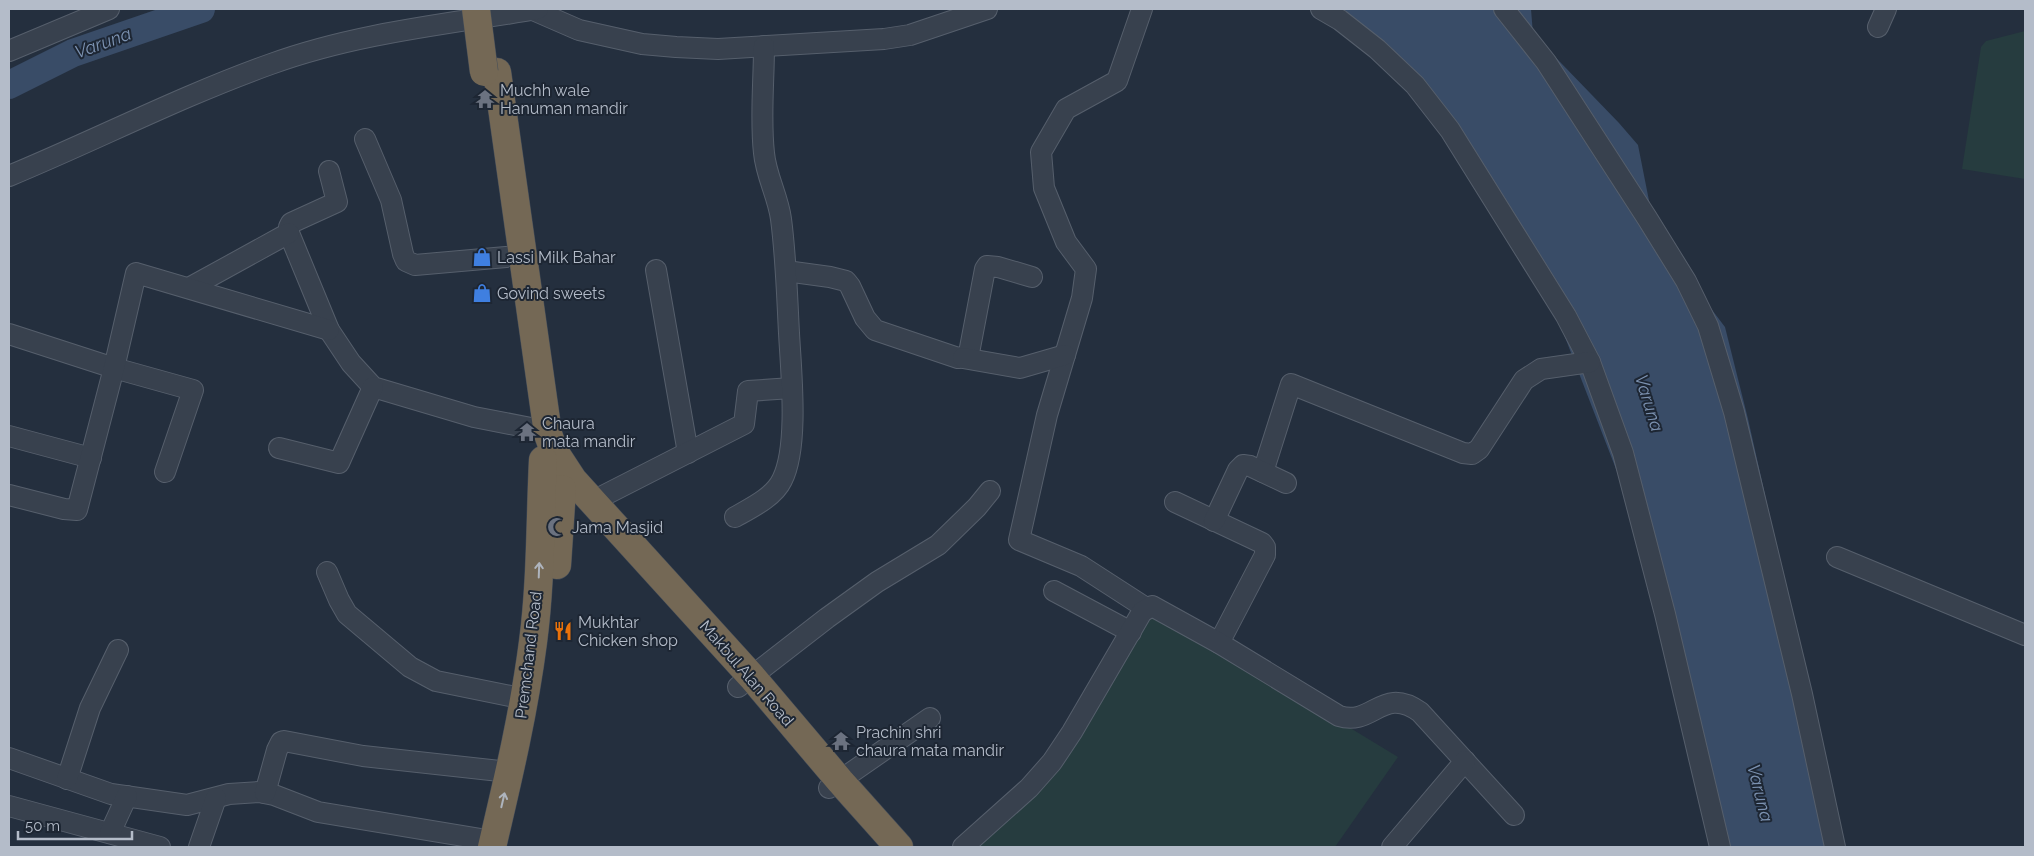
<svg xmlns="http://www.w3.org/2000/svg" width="2034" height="856" font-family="Raleway,sans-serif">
<rect width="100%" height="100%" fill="#242f3e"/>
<g fill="#263c3f">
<path d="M 2025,31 L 2025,179 L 1962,169 L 1981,47 L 1986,41 Z"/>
<path d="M 1156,610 L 1398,757 L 1335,847 L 969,847 L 1062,759 Z"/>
</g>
<path fill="#394c67" d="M 1324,9 L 1531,9 L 1533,34 L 1619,123 L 1638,145 L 1656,236 L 1725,327 L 1748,419 L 1785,584 L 1834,847 L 1712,847 L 1633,513 L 1546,288 L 1435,103 Z"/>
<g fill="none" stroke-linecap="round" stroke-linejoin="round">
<path stroke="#394c67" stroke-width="28" d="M 9,85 L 73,53 L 201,9"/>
<g stroke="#565f6c" stroke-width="22">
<g id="minor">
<path d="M 1142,9 L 1117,81 L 1066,109 L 1041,152 L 1044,188 L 1066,242 L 1086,269 L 1082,298 L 1047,415 L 1019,540 L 1081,566 L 1146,608"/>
<path d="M 1321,9 L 1340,20 L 1377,49 L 1415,85 L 1450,130 L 1566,316 L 1590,362 L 1623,453 L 1665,614 L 1720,847"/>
<path d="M 1504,9 L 1546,62 L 1647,218 L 1686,281 L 1708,326 L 1734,412 L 1802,694 L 1835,847"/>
<path d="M 533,10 L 579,30 L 642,44 L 676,47 L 718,49 L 884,39 L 910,35 L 987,9"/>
<path d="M 1878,27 L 1886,9"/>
<path d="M 9,51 L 109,9"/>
<path d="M 365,139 L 391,200 L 403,254 L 406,261 L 415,265 L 506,257"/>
<path d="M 329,171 L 337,202 L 291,223 L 289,227 L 289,233 L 329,330 L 351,363 L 373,387 L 474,417 L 531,428"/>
<path d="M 9,176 C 96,140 181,96 271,64 C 356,33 448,24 538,9"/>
<path d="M 656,270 L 688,453"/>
<path d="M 786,271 L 830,277 L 846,281 L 850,286 L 865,318 L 875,330 L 958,358 L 966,356 L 969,353 L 985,269 L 987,266 L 998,267 L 1032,277"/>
<path d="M 189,288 L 289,233"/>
<path d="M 9,334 L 114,368 L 193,390 L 165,472"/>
<path d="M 963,358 L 1020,368 L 1065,355"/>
<path d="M 9,436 L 91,458"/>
<path d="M 279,448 L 339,463 L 373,387"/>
<path d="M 1263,472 L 1291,384 L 1463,453 L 1472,454 L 1479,449 L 1524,380 L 1541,369 L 1590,362"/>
<path d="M 9,495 L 64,509 L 77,510 L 114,368 L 136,273 L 329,330"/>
<path d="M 593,501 L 744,424 L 748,391 L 792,388"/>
<path d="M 1175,502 L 1262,543 L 1265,547 L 1265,555 L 1219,643"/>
<path d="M 735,517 C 751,508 774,497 782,480 C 799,447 791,371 789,333 C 787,295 786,257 781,219 C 778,196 766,176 764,153 C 760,118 764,82 764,46"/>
<path d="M 1214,521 L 1238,470 L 1243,465 L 1250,466 L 1286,483"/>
<path d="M 1837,557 L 2025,635"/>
<path d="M 327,572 L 339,600 L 347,614 L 410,667 L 436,681 L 525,699"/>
<path d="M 1054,591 L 1131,632"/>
<path d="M 738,687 L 827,618 L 877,582 L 938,545 L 977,507 L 990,491"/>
<path d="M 9,758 L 111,794 L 187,805 L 229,794 L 259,792 L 274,795 L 318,812 L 493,841"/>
<path d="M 67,779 L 90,708 L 118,650"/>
<path d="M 829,788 L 930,718"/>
<path d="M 265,793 L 277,750 L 281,742 L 284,741 L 363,756 L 509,772"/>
<path d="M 9,806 L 160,847"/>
<path d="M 110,833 L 127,796"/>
<path d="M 199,847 L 216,798"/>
<path d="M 963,847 L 1029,788 L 1052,762 L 1072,732 L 1142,612 L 1152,606 L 1219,643 L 1339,716 C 1373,727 1382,685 1420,712 L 1514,815"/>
<path d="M 1392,847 L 1465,761"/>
</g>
</g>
<g stroke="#434c59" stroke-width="29">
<g id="highway">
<path d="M 497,72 L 548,434 L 554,451 L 573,480 L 752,677 L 840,781 L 899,847"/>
<path d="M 557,565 L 562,489"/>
<path d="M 492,847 C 508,779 524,712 533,642 C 541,582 540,521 543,460"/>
</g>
</g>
<use href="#minor" stroke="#38414e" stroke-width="20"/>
<use href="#highway" stroke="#746855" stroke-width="28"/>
<g stroke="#434c59" stroke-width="29" stroke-linecap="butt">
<path id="highway-bridge" d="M 476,9 L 484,72"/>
</g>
<use href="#highway-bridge" stroke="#746855" stroke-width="28"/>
</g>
<defs><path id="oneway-shaft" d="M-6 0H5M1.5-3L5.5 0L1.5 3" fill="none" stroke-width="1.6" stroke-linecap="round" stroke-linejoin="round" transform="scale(1.25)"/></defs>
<g stroke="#aeb4bd">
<use href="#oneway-shaft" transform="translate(539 570) rotate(-88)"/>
<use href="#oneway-shaft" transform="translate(503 800) rotate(-77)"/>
</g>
<defs>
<g id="temple-bare" transform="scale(1.5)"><path d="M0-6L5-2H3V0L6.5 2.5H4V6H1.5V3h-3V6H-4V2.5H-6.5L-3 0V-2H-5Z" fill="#6b7280" stroke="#1d2633" stroke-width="2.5" paint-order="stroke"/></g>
<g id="shop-bare" transform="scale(1.5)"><path d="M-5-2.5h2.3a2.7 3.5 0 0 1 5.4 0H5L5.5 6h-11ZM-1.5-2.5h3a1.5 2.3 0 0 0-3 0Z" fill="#3f7fe0" stroke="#1d2633" stroke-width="2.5" paint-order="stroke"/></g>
<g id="mosque-bare" transform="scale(1.5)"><path d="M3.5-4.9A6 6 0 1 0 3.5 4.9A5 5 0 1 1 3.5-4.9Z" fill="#6b7280" stroke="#1d2633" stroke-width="2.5" paint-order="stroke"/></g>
<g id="restaurant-bare" transform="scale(1.5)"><path d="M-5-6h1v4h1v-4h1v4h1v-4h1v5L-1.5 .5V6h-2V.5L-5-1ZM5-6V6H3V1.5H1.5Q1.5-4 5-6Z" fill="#e8710a" stroke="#1d2633" stroke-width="2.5" paint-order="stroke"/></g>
</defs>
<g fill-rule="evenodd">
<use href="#temple-bare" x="485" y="99"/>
<use href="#shop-bare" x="482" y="257"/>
<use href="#shop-bare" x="482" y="293"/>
<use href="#temple-bare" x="527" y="432"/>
<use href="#mosque-bare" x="557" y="527"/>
<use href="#restaurant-bare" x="563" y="631"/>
<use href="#temple-bare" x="841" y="741"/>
</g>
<g text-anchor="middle" stroke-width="4" stroke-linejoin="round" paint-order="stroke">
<g font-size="16" fill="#b4bcc9" stroke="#1d2633" text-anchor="start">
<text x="500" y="96">Muchh wale<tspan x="500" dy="18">Hanuman mandir</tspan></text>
<text x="497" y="263">Lassi Milk Bahar</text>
<text x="497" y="299">Govind sweets</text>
<text x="542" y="429">Chaura<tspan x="542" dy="18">mata mandir</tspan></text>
<text x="572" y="533">Jama Masjid</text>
<text x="578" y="628">Mukhtar<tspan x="578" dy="18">Chicken shop</tspan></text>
<text x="856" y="738">Prachin shri<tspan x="856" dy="18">chaura mata mandir</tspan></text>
</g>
<g font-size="16" fill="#b4bcc9" stroke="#1d2633">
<text transform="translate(528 655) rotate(-83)" y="6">Premchand Road</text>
<text transform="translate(747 673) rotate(49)" y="6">Makbul Alan Road</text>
</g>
<g font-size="18" font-style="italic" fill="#7c92b1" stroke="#1d2633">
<text transform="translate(103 43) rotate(-20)" y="6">Varuna</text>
<text transform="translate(1649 403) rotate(73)" y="6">Varuna</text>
<text transform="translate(1760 793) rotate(76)" y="6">Varuna</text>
</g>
</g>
<rect width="2034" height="856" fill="none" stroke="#b4bcc9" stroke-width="20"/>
<path d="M18 831v8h114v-8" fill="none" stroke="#b4bcc9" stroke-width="2.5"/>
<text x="25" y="831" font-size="15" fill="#b4bcc9" stroke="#1d2633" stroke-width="4" paint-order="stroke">50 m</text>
</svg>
